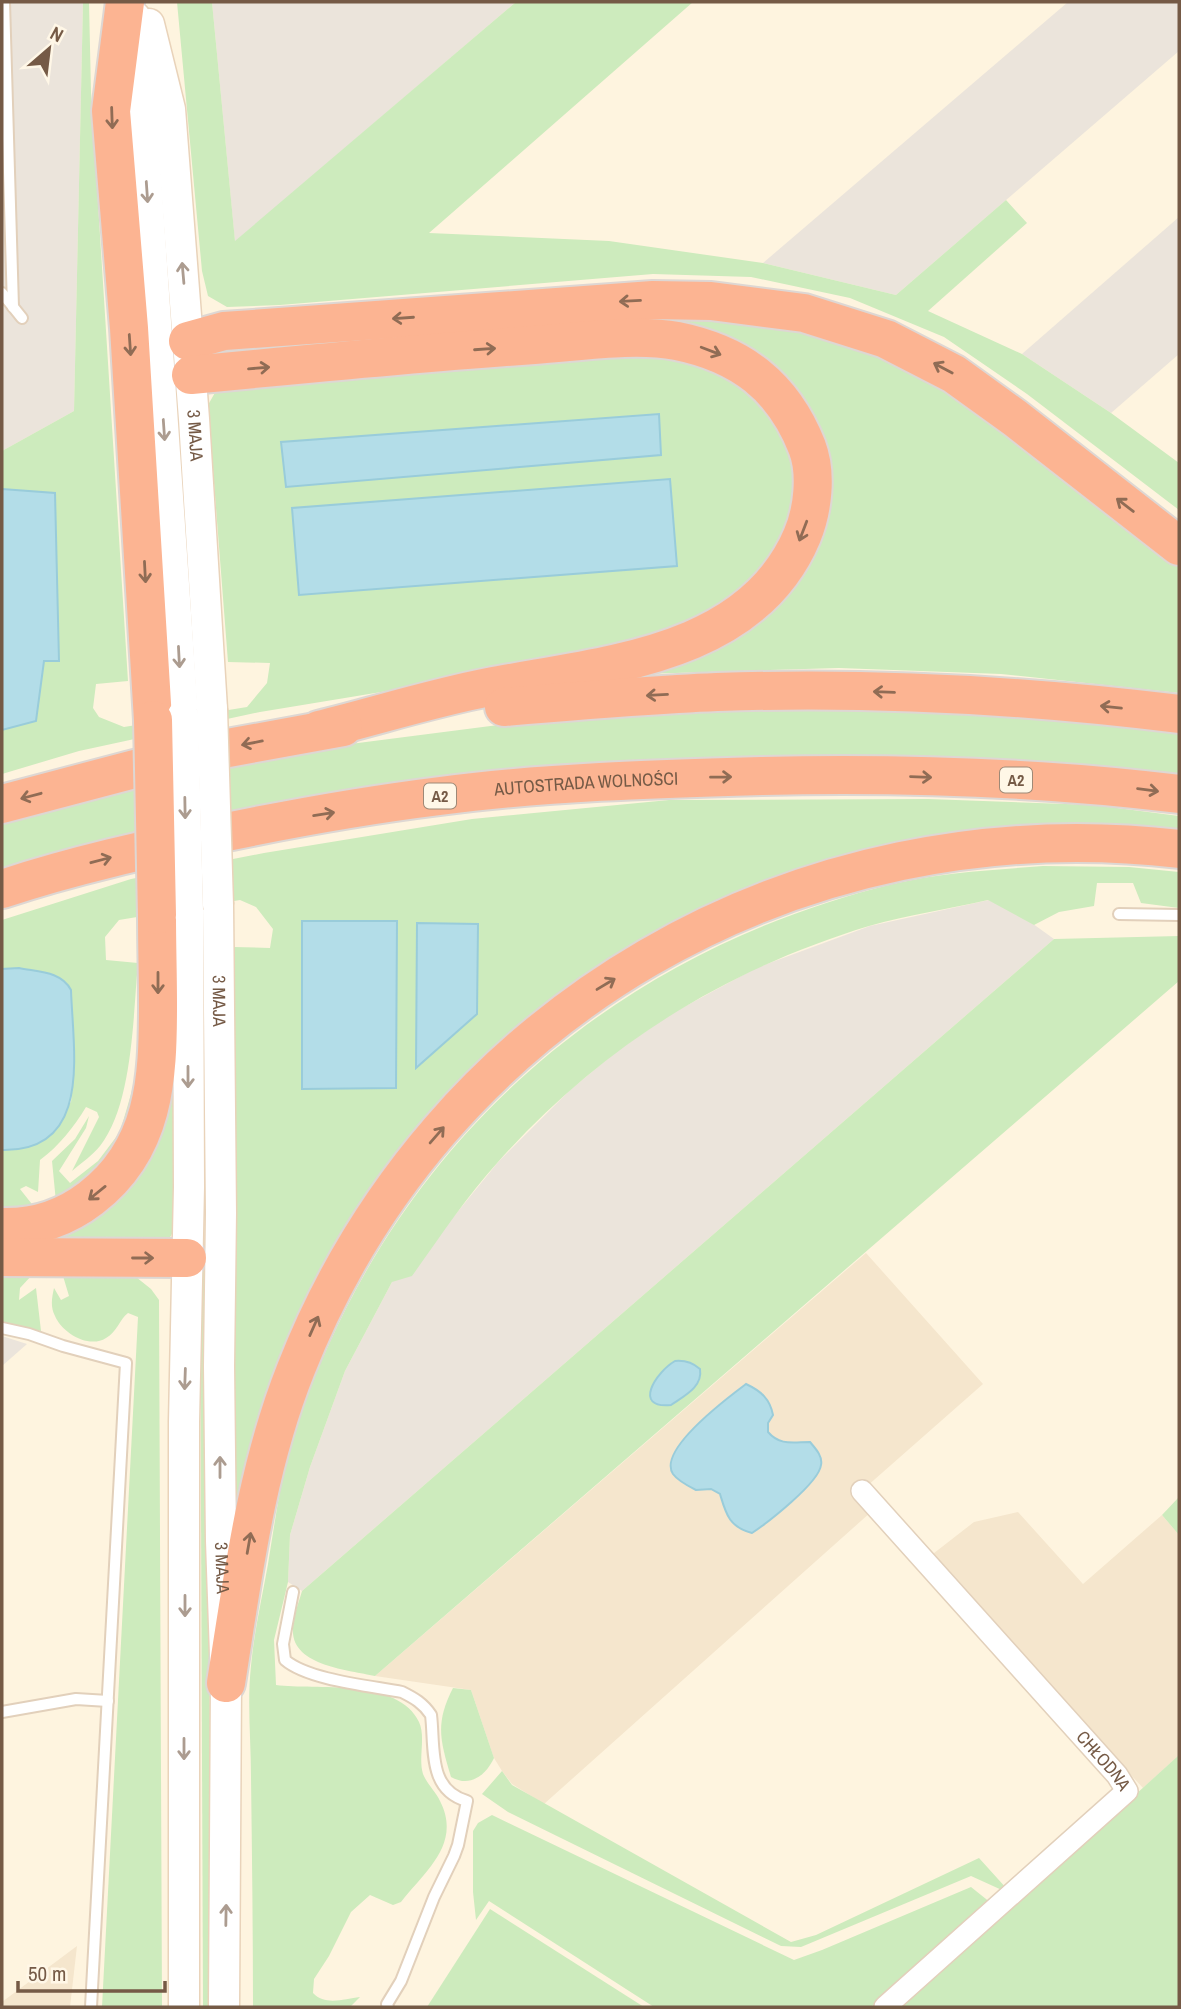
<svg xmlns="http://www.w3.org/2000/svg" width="1181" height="2009" font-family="'Archivo Narrow',sans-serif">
<rect width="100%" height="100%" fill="#fef4df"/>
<g fill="#f5e6cd">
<path d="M 866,1253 L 983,1384 L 866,1487 L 871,1512 L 544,1804 L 512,1784 L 502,1771 L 494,1758 L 471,1690 L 375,1676 Z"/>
<path d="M 1018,1512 L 1083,1584 L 1162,1515 L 1179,1535 L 1179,1755 L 1143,1788 L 929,1557 L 974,1522 Z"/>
<path d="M 77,1946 L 70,2007 L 2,2007 L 2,2002 Z"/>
</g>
<g fill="#ebe4db">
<path d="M 2,2 L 83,2 L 74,411 L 2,451 Z"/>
<path d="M 212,2 L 516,2 L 235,242 Z"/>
<path d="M 1068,2 L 1179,2 L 1179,51 L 896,295 L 763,263 Z"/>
<path d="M 1179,217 L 1179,354 L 1111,413 L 1022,354 Z"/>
<path d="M 989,900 L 1029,921 L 1054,939 L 302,1591 L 288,1582 L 290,1535 L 310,1467 L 345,1371 L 392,1282 L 455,1215 L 499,1161 L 569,1091 L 617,1051 L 671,1014 L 756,968 L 870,926 Z"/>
<path d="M 2,1336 L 27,1344 L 2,1366 Z"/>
</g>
<g fill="#cdebbd" fill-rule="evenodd">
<path d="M 83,2 L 89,2 L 91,92 L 128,681 L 96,684 L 93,708 L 99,717 L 124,727 L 247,707 L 267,683 L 270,663 L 228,662 L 208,405 L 221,382 L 639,351 L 702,362 L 740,382 L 765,406 L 792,451 L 799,504 L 757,586 L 667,638 L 538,666 L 260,712 L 79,751 L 2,774 L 2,730 L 36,721 L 44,661 L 59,660 L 55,494 L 2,489 L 2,451 L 74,411 ZM 659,414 L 660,455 L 286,487 L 282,442 ZM 670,480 L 676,566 L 299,594 Z"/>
<path d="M 177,2 L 212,2 L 235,241 L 516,2 L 693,2 L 429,233 L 609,241 L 763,263 L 896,295 L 1006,200 L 1027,223 L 928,311 L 1022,354 L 1111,413 L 1179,463 L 1179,510 L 1027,394 L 944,337 L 850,298 L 751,277 L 653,274 L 280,305 L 227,307 L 208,296 L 202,271 Z"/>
<path d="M 654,317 L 722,320 L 790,327 L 866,350 L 944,389 L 1179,567 L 1179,693 L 1001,674 L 839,668 L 610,675 L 682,656 L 815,531 L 755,355 L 222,354 L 245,346 Z"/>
<path d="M 862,705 L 1179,730 L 1179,776 L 652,761 L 2,872 L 2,818 L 288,752 L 545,719 Z"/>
<path d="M 928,799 L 1094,805 L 1179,816 L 1179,836 L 1130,830 L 980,828 L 813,866 L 674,926 L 596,973 L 486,1057 L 425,1121 L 387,1172 L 304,1302 L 270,1398 L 235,1541 L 233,947 L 270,948 L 273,929 L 256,907 L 240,900 L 119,920 L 105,937 L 106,960 L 138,963 C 133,1015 133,1104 100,1146 C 93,1155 81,1163 72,1171 L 99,1117 L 97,1112 L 86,1107 C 74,1127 59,1146 40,1160 L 38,1192 L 26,1186 L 20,1189 L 35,1208 L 2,1211 L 2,1150 L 16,1150 L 71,1102 L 73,1083 L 71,990 L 19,968 L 2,969 L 2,920 L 131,879 L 264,853 L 472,819 L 669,800 Z"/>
<path d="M 1043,866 L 1129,867 L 1179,872 L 1179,908 L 1141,903 L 1133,883 L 1097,883 L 1094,906 L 1059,912 L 1034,925 L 988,900 C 949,909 908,915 869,926 C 722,971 601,1047 498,1162 C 466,1197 440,1237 412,1276 L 392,1282 L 345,1371 L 310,1467 L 290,1535 L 288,1582 L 274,1640 L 276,1685 C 315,1690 399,1678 419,1722 C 426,1737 418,1758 423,1774 C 427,1784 436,1792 440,1801 C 462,1844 425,1871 401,1902 L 393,1905 L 370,1895 L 351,1912 L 329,1956 L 314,1979 L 313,1993 C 325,2006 344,1999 360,1997 L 350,2007 L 253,2007 C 253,1930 252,1854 251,1777 C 251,1741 247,1702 251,1666 C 254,1632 262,1598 268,1564 C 276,1515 283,1464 297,1416 C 305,1391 319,1367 329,1344 C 436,1106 642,945 893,884 C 942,872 993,870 1043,866 Z"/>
<path d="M 1179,936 L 1179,981 L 375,1676 C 349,1670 290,1666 293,1628 C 293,1616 299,1602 302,1591 L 1054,939 Z"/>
<path d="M 173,1063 L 174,1229 L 171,1236 L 166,1241 L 2,1237 L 84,1216 Z"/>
<path d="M 138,1070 L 146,1072 L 117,1154 L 56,1202 L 52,1161 L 75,1139 L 89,1116 L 86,1128 L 59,1171 L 70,1183 L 98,1161 L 120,1132 Z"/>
<path d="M 200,1260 L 208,1261 L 211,2007 L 203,2007 Z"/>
<path d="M 2,1275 L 32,1275 L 20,1288 L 19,1300 L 36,1288 L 41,1331 L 2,1324 Z"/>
<path d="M 63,1276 L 136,1277 L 151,1289 L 159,1300 L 162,2007 L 102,2007 L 138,1317 L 128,1313 C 119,1320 117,1332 106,1338 C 89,1349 62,1333 55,1316 C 50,1307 52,1297 54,1288 L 61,1300 L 69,1296 Z"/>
<path d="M 1179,1497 L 1179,1535 L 1162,1515 Z"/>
<path d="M 453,1688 L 471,1690 L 494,1758 C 486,1775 470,1788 451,1777 C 440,1740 435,1723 453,1688 Z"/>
<path d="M 1179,1755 L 1179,2007 L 902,2007 Z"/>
<path d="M 502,1771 L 512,1785 L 791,1942 L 816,1935 L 979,1858 L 1007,1889 L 1004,1891 L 971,1876 L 801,1947 L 781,1946 L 508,1812 L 482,1794 Z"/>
<path d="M 492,1815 L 794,1960 L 822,1950 L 971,1887 L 991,1903 L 871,2007 L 654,2007 L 489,1901 L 476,1920 L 473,1892 L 473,1831 L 478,1823 Z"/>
<path d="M 490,1909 L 644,2007 L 427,2007 Z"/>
</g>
<g fill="#b3dde8" stroke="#99ccda" stroke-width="2">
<path d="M 659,414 L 661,455 L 286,487 L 281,442 Z"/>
<path d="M 670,479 L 677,566 L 299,595 L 292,508 Z"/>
<path d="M 2,489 L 55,493 L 59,661 L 44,661 L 36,721 L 2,730 Z"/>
<path d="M 302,921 L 397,921 L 396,1088 L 302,1089 Z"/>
<path d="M 417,923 L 478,924 L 477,1014 L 416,1068 Z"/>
<path d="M 19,968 C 38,972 61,971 71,990 C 73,1052 93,1152 2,1150 L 2,969 Z"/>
<path d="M 675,1361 C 685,1360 692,1362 700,1369 C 703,1387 684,1396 671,1405 C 632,1409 656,1372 675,1361 Z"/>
<path d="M 746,1384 C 761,1391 770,1399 773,1415 L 768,1423 L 768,1432 C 780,1446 793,1442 810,1442 C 815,1448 823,1456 821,1465 C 819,1483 767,1523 752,1533 C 729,1527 726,1514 720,1494 L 711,1489 L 696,1490 C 688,1486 678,1481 673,1474 C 657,1450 730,1396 746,1384 Z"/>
</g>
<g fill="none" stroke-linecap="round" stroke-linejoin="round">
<g stroke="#e2d0bb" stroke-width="14">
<g id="lane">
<path d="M 4,2 L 13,307"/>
<path d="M 2,293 L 22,318"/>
<path d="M 1119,914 L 1179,915"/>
<path d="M 2,1328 L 29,1334 L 63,1346 L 126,1363 L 91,2007"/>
<path d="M 293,1592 L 283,1644 L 285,1660 C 308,1680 371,1686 402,1692 C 414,1698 423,1703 431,1715 C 435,1746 427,1790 467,1801 L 458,1845 L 454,1856 L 434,1897 L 401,1981 L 387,2004 L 388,2007"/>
<path d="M 2,1712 L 76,1699 L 108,1701"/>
</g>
</g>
<g stroke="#e2d0bb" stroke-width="24">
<g id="street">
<path id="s1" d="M 862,1491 L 1117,1775 L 1127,1791 L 885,2007"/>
</g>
</g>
<g stroke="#e9d3ba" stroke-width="33">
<g id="secondary">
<path d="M 135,17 L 183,715"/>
<path id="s2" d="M 149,24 L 170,109 L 194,419 L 212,709"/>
<path id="s3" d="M 218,905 L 221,1213 L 219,1366 L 221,1541 L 226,1683 L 224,2007"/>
<path d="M 184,2007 L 184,1422 L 189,1187 L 188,910"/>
</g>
</g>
<g stroke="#ded7d3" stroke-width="42">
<g id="highway">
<path d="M 125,2 L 111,111 L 129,328 L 153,720"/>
<path d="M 188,341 L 224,331 L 653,300 L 711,301 L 804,313 L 886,339 L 954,374 L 1015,418 L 1179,546"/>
<path d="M 191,375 C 305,364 420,353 534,345 C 579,342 634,333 677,341 C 741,354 783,386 807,447 C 817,473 813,510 802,536 C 751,657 602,665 489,687 C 432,698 376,716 319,730"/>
<path d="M 504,707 C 575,701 645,695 717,692 C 871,687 1026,695 1179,714"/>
<path d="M 2,804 L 184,756 L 343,727"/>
<path id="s4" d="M 2,889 C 74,865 148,849 222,833 C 294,818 367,805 440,796 C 546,782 654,779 762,776 C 901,773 1041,777 1179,794"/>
<path d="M 2,1227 C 34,1228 65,1218 91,1198 C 155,1149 158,1079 158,1005 C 158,975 157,945 157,915"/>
<path d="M 2,1257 L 187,1258"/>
<path d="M 226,1683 C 243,1576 256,1469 296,1369 C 437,1010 799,805 1179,849"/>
</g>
</g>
<use href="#lane" stroke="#fff" stroke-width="10"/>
<use href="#street" stroke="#fff" stroke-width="21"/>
<use href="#secondary" stroke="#fff" stroke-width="30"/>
<use href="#highway" stroke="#fcb492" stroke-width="38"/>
<g stroke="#e9d3ba" stroke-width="33" stroke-linecap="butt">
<g id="secondary-bridge">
<path d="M 212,709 L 218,905"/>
<path d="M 183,715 L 188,910"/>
</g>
</g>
<g stroke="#ded7d3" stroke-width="42" stroke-linecap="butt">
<path id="highway-bridge" d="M 153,720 L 157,915"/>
</g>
<use href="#secondary-bridge" stroke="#fff" stroke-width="30"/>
<use href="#highway-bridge" stroke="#fcb492" stroke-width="38"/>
</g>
<defs><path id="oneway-shaft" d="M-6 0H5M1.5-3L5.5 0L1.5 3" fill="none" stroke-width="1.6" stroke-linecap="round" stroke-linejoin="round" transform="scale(1.75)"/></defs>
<g stroke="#906c55">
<use href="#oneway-shaft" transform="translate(112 118) rotate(88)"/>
<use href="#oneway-shaft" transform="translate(630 301) rotate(177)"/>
<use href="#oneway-shaft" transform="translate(403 318) rotate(176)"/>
<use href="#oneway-shaft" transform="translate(130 345) rotate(86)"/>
<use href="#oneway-shaft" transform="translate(485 349) rotate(-4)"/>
<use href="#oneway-shaft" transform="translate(711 351) rotate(21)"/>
<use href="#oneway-shaft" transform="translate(259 368) rotate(-5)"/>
<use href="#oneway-shaft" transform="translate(943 368) rotate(-152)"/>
<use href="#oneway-shaft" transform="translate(1125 505) rotate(-142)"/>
<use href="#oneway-shaft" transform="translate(803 531) rotate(111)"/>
<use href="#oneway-shaft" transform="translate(145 572) rotate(87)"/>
<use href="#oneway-shaft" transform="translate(884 692) rotate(-178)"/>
<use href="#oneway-shaft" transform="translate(657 695) rotate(177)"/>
<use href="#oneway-shaft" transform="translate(1111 707) rotate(-174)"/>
<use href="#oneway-shaft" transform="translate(252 743) rotate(169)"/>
<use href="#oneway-shaft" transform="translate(721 777) rotate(-1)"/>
<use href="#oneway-shaft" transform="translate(921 777) rotate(2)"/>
<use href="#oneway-shaft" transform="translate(1148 790) rotate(7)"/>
<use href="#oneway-shaft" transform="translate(31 796) rotate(165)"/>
<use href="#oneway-shaft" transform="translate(324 814) rotate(-9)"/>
<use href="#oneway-shaft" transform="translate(101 860) rotate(-15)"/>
<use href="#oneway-shaft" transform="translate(158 983) rotate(90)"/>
<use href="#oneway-shaft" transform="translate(606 984) rotate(-31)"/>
<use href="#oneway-shaft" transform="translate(437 1135) rotate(-49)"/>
<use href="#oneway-shaft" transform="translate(97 1193) rotate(141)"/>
<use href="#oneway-shaft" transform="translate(143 1258)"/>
<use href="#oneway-shaft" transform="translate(314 1326) rotate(-66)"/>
<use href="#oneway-shaft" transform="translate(249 1543) rotate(-80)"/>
</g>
<g stroke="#ac9c90">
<use href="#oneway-shaft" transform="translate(147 192) rotate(86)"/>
<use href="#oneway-shaft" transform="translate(183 273) rotate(-95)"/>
<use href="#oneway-shaft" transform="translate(164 430) rotate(86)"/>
<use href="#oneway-shaft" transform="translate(179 657) rotate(87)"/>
<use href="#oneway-shaft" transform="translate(185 808) rotate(89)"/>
<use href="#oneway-shaft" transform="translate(188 1077) rotate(90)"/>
<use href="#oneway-shaft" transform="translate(185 1379) rotate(92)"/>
<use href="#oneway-shaft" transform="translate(220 1467) rotate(-90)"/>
<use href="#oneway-shaft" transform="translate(185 1606) rotate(90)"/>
<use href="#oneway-shaft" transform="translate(184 1749) rotate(90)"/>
<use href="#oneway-shaft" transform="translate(226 1915) rotate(-89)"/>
</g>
<g text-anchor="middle" stroke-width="5" stroke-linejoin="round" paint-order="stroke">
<g fill="#fff7e7" stroke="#9e8976" stroke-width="2">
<rect x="1000" y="767.5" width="32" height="25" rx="5"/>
<rect x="424" y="783.5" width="32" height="25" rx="5"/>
</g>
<g font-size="16" font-weight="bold" fill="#755a46">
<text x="1016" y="786">A2</text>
<text x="440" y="802">A2</text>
</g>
<g font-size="18" fill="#755a46" stroke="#fff7e7">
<text dy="6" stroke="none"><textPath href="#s2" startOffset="415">3 MAJA</textPath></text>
<text dy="6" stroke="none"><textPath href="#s4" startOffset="595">AUTOSTRADA WOLNOŚCI</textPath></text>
<text dy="6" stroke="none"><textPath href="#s3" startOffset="96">3 MAJA</textPath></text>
<text dy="6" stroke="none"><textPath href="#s3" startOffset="663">3 MAJA</textPath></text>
<text dy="6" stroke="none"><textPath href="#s1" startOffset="362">CHŁODNA</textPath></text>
</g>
</g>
<rect width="1181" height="2009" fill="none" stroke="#755a46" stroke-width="7"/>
<g transform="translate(49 49) rotate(28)" stroke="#fff7e7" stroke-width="5" paint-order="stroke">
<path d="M0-5L12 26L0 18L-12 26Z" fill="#755a46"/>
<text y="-10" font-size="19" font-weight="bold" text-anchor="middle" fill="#755a46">N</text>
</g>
<path d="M18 1981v10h147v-10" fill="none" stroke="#755a46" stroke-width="3.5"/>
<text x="28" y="1981" font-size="21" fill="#755a46" stroke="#fff7e7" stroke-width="5" paint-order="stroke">50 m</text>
</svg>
